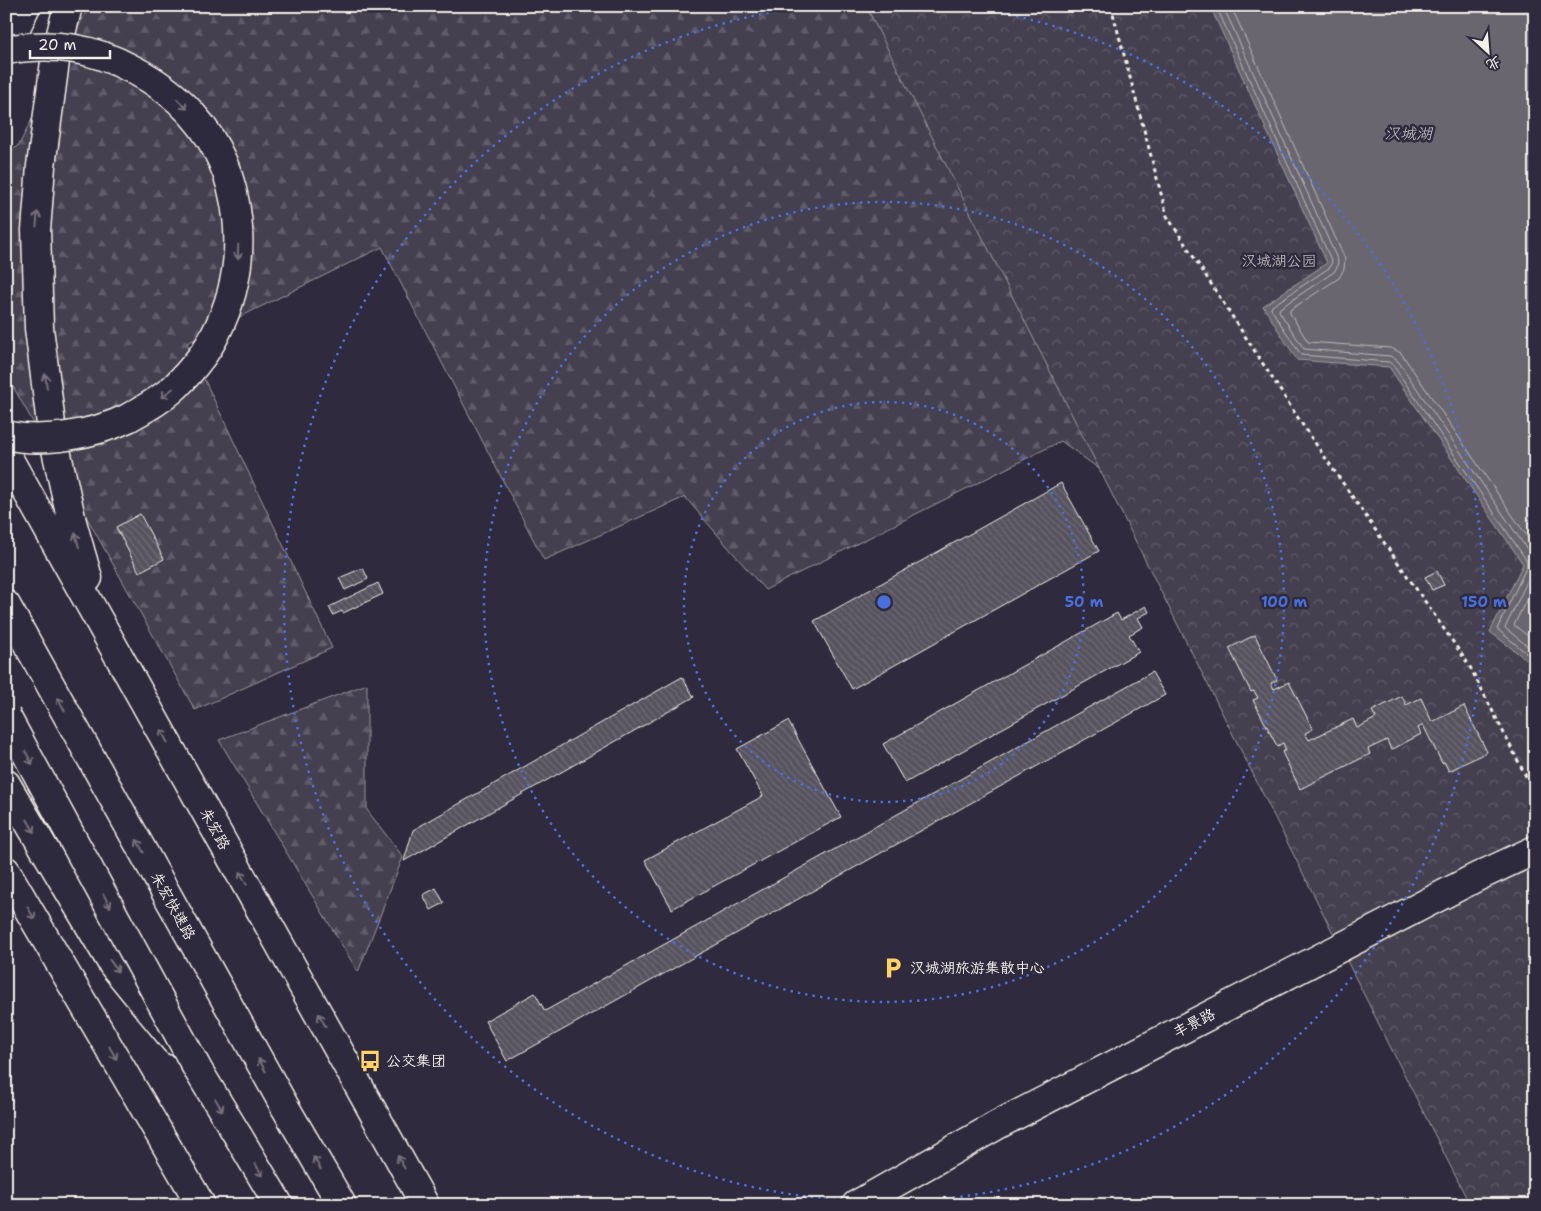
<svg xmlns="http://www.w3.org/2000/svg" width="1541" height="1211" font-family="'Shantell Sans','LXGW WenKai TC',sans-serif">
<defs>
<pattern id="forest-firs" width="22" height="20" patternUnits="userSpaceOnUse" patternTransform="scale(1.25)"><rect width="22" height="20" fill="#454050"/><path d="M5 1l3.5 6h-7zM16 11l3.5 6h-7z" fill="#605c69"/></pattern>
<pattern id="park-crowns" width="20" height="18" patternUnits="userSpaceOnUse" patternTransform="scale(1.25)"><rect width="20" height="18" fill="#454050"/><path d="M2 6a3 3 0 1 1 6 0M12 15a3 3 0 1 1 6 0" fill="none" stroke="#605c69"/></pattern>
<pattern id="building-back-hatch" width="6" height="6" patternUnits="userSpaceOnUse" patternTransform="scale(1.25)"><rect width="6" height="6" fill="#56525f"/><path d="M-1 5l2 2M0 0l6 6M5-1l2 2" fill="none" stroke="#6f6b76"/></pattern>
</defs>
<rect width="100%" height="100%" fill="#2f2a3d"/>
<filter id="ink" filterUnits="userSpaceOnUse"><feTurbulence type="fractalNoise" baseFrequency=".02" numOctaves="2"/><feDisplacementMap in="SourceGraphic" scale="10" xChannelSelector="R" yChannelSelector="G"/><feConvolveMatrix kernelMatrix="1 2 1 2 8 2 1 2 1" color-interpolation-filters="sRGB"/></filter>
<g filter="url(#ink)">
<g fill="url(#forest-firs)" stroke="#9c989c">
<path d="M 89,6 L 1085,6 L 1143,501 L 1061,441 L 765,590 L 685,497 L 544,560 L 382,247 L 187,343 L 332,648 L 195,710 L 6,374 L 6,157 L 20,143 Z"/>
<path d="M 367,684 L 367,810 L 403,857 L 358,972 L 219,740 Z"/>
</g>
<path fill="url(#park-crowns)" stroke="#9c989c" d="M 866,6 L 1535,6 L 1535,1205 L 1470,1205 Z"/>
<path fill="#6a6670" stroke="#a19ea0" d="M 1210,6 L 1535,6 L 1535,666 L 1490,632 L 1523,564 L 1389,367 L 1297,360 L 1263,306 L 1327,263 Z"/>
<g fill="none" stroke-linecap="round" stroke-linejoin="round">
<g stroke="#bdb9b8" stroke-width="1">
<path d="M 1216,6 L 1332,262 L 1329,268 L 1272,306 L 1271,309 L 1301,355 L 1389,362 L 1393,365 L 1527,561 L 1527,566 L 1497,629 L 1535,660"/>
<path d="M 1223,6 L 1338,261 L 1337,267 L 1334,272 L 1280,308 L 1279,311 L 1304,349 L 1390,356 L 1398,361 L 1533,558 L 1534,563 L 1533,569 L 1505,628 L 1535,652"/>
<path d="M 1231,6 L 1345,259 L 1344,269 L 1339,278 L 1290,310 L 1290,313 L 1308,342 L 1391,348 L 1401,353 L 1535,548"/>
<path d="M 1535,582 L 1514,625 L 1535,642"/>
</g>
</g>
<g fill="url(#building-back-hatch)" stroke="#f4f1e8">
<path d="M 1061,483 L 1099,551 L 852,689 L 814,621 Z"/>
<path d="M 140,514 L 164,559 L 139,572 L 116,527 Z"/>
<path d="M 363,568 L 368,579 L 345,590 L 339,578 Z"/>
<path d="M 1437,571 L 1444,585 L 1432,590 L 1425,577 Z"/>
<path d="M 378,583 L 383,594 L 343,613 L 342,611 L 333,615 L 329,607 Z"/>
<path d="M 1146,606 L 1149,612 L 1138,618 L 1143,627 L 1129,635 L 1139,652 L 905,783 L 883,744 L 1117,613 L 1121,620 Z"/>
<path d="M 1255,635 L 1277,680 L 1271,683 L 1274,689 L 1289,682 L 1313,729 L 1305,733 L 1309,740 L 1353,719 L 1357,728 L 1376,718 L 1372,711 L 1402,696 L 1406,705 L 1421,698 L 1432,722 L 1464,706 L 1487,752 L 1449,771 L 1444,762 L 1442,763 L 1423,725 L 1418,728 L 1421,734 L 1391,750 L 1387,740 L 1368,749 L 1370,754 L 1300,789 L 1282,752 L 1286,750 L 1283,743 L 1277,746 L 1253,700 L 1258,698 L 1254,691 L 1251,692 L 1229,648 Z"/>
<path d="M 1152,672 L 1165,695 L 507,1061 L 485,1021 L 535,993 L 545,1011 Z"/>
<path d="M 682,677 L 694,697 L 404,861 L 413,830 Z"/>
<path d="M 788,721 L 841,817 L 672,909 L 645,860 L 763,796 L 737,749 Z"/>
<path d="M 436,888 L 444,903 L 431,910 L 423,895 Z"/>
<path d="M 1535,1041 L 1535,1061 L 1527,1045 Z"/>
</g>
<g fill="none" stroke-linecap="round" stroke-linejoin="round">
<g stroke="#f4f1e8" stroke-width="31">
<g id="secondary">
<path d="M 68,6 L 56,54 L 41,166 L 36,230 L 39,328 L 52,432 L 72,522 L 88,578"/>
<path d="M 6,49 L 26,6"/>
<path d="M 6,454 L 425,1205"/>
<path d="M 6,871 L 201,1205"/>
<path d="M 856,1205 L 1001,1123 L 1477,877 L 1535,850"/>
</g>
</g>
<g stroke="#f4f1e8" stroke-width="31">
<g id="highway">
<path d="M 6,605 L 285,1107 L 342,1205"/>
<path d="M 6,784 L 113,965 L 175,1041"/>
<path d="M 238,1136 L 279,1205"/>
</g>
</g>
<path stroke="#f4f1e8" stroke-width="3" stroke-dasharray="4 4" stroke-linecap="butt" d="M 1111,6 L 1167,216 L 1304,427 L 1469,665 L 1535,794"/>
<use href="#secondary" stroke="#2f2a3d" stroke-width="28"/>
<use href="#highway" stroke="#2f2a3d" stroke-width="28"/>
<g stroke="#f4f1e8" stroke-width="31" stroke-linecap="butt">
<g id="highway-bridge">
<path d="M 6,50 C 53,42 92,47 134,70 C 155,81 175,95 191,113 C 245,173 252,262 216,333 C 207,352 190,372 175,387 C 161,400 144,409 128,418 C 95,434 42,444 6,435"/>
<path d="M 6,716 L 198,1070 L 238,1136"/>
</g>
</g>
<use href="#highway-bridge" stroke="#2f2a3d" stroke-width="28"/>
</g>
<defs><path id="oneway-shaft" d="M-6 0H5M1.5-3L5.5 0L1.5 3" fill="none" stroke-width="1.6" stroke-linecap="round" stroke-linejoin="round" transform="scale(1.25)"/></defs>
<g stroke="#747079">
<use href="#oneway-shaft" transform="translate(182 104) rotate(44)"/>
<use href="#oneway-shaft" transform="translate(37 219) rotate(-86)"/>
<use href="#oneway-shaft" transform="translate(238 252) rotate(92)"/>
<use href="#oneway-shaft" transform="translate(46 381) rotate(-97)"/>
<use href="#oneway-shaft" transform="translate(167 393) rotate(143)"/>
<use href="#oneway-shaft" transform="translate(77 540) rotate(-105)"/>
<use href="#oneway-shaft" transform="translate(61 704) rotate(-119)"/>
<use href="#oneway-shaft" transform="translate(164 736) rotate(-119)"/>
<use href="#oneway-shaft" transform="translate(29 758) rotate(62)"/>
<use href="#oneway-shaft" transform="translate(31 826) rotate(60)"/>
<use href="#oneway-shaft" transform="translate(140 846) rotate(-119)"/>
<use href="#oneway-shaft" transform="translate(243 878) rotate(-119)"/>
<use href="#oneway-shaft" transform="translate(107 901) rotate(62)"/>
<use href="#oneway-shaft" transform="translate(31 913) rotate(60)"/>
<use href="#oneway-shaft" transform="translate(114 966) rotate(54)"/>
<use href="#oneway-shaft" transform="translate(322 1020) rotate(-119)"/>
<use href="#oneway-shaft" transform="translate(113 1053) rotate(60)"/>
<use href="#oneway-shaft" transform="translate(262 1065) rotate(-119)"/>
<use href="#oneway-shaft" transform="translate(219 1105) rotate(59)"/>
<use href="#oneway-shaft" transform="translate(401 1162) rotate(-119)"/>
<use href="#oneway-shaft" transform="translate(317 1163) rotate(-120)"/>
<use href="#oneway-shaft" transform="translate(259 1170) rotate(59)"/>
</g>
</g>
<g fill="none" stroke="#486fdb" stroke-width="2.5" stroke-dasharray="2.5 5">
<circle cx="884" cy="602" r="200"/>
<circle cx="884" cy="602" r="400"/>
<path d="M957 6A600 600 0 1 1 811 6"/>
</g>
<defs>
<g id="parking-bare" transform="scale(1.725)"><path d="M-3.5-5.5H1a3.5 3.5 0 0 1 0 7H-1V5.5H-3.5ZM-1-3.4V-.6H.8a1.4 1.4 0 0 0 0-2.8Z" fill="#ffd166" stroke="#2f2a3d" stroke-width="2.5" paint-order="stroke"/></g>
<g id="bus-bare" transform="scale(1.725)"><path d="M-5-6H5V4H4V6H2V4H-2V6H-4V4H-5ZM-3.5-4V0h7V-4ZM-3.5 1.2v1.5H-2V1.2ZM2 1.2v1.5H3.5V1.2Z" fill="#ffd166" stroke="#2f2a3d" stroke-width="2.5" paint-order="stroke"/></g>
</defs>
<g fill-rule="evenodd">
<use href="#parking-bare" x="893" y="968"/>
<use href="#bus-bare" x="370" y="1061"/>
</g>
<g text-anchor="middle" stroke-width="5" stroke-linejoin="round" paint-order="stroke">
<g font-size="15" fill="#b7b3b3" stroke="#2f2a3d">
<text x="1279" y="266">汉城湖公园</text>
</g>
<g font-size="15" fill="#f4f1e8" stroke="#2f2a3d">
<text transform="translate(215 829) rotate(61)" y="5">朱宏路</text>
<text transform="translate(173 906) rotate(61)" y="5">朱宏快速路</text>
<text transform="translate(1194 1023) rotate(-27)" y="5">丰景路</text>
</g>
<g font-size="15" fill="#f4f1e8" stroke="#2f2a3d" text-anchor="start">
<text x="910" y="973">汉城湖旅游集散中心</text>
<text x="386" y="1066">公交集团</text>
</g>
<g font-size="16" font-style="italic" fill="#b6b2b2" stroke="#2f2a3d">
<text x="1408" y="139">汉城湖</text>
</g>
</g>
<circle cx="884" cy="602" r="8" fill="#486fdb" stroke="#2f2a3d" stroke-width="2.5"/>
<g font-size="15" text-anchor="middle" font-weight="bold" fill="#486fdb" stroke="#2f2a3d" stroke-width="5" stroke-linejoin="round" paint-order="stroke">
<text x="1084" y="607">50 m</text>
<text x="1284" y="607">100 m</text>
<text x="1484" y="607">150 m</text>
</g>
<rect width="1541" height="1211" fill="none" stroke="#2f2a3d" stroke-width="25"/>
<rect x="12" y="12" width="1516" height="1186" fill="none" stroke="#f4f1e8" stroke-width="2" filter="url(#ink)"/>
<g transform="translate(1488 52) rotate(154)" stroke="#2f2a3d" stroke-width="4" paint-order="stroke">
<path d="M0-4L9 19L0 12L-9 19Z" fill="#f4f1e8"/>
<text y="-8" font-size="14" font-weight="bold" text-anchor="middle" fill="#f4f1e8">北</text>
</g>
<path d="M30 50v8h80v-8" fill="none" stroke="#f4f1e8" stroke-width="2.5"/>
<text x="38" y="50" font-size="15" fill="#f4f1e8" stroke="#2f2a3d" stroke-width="4" paint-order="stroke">20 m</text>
</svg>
